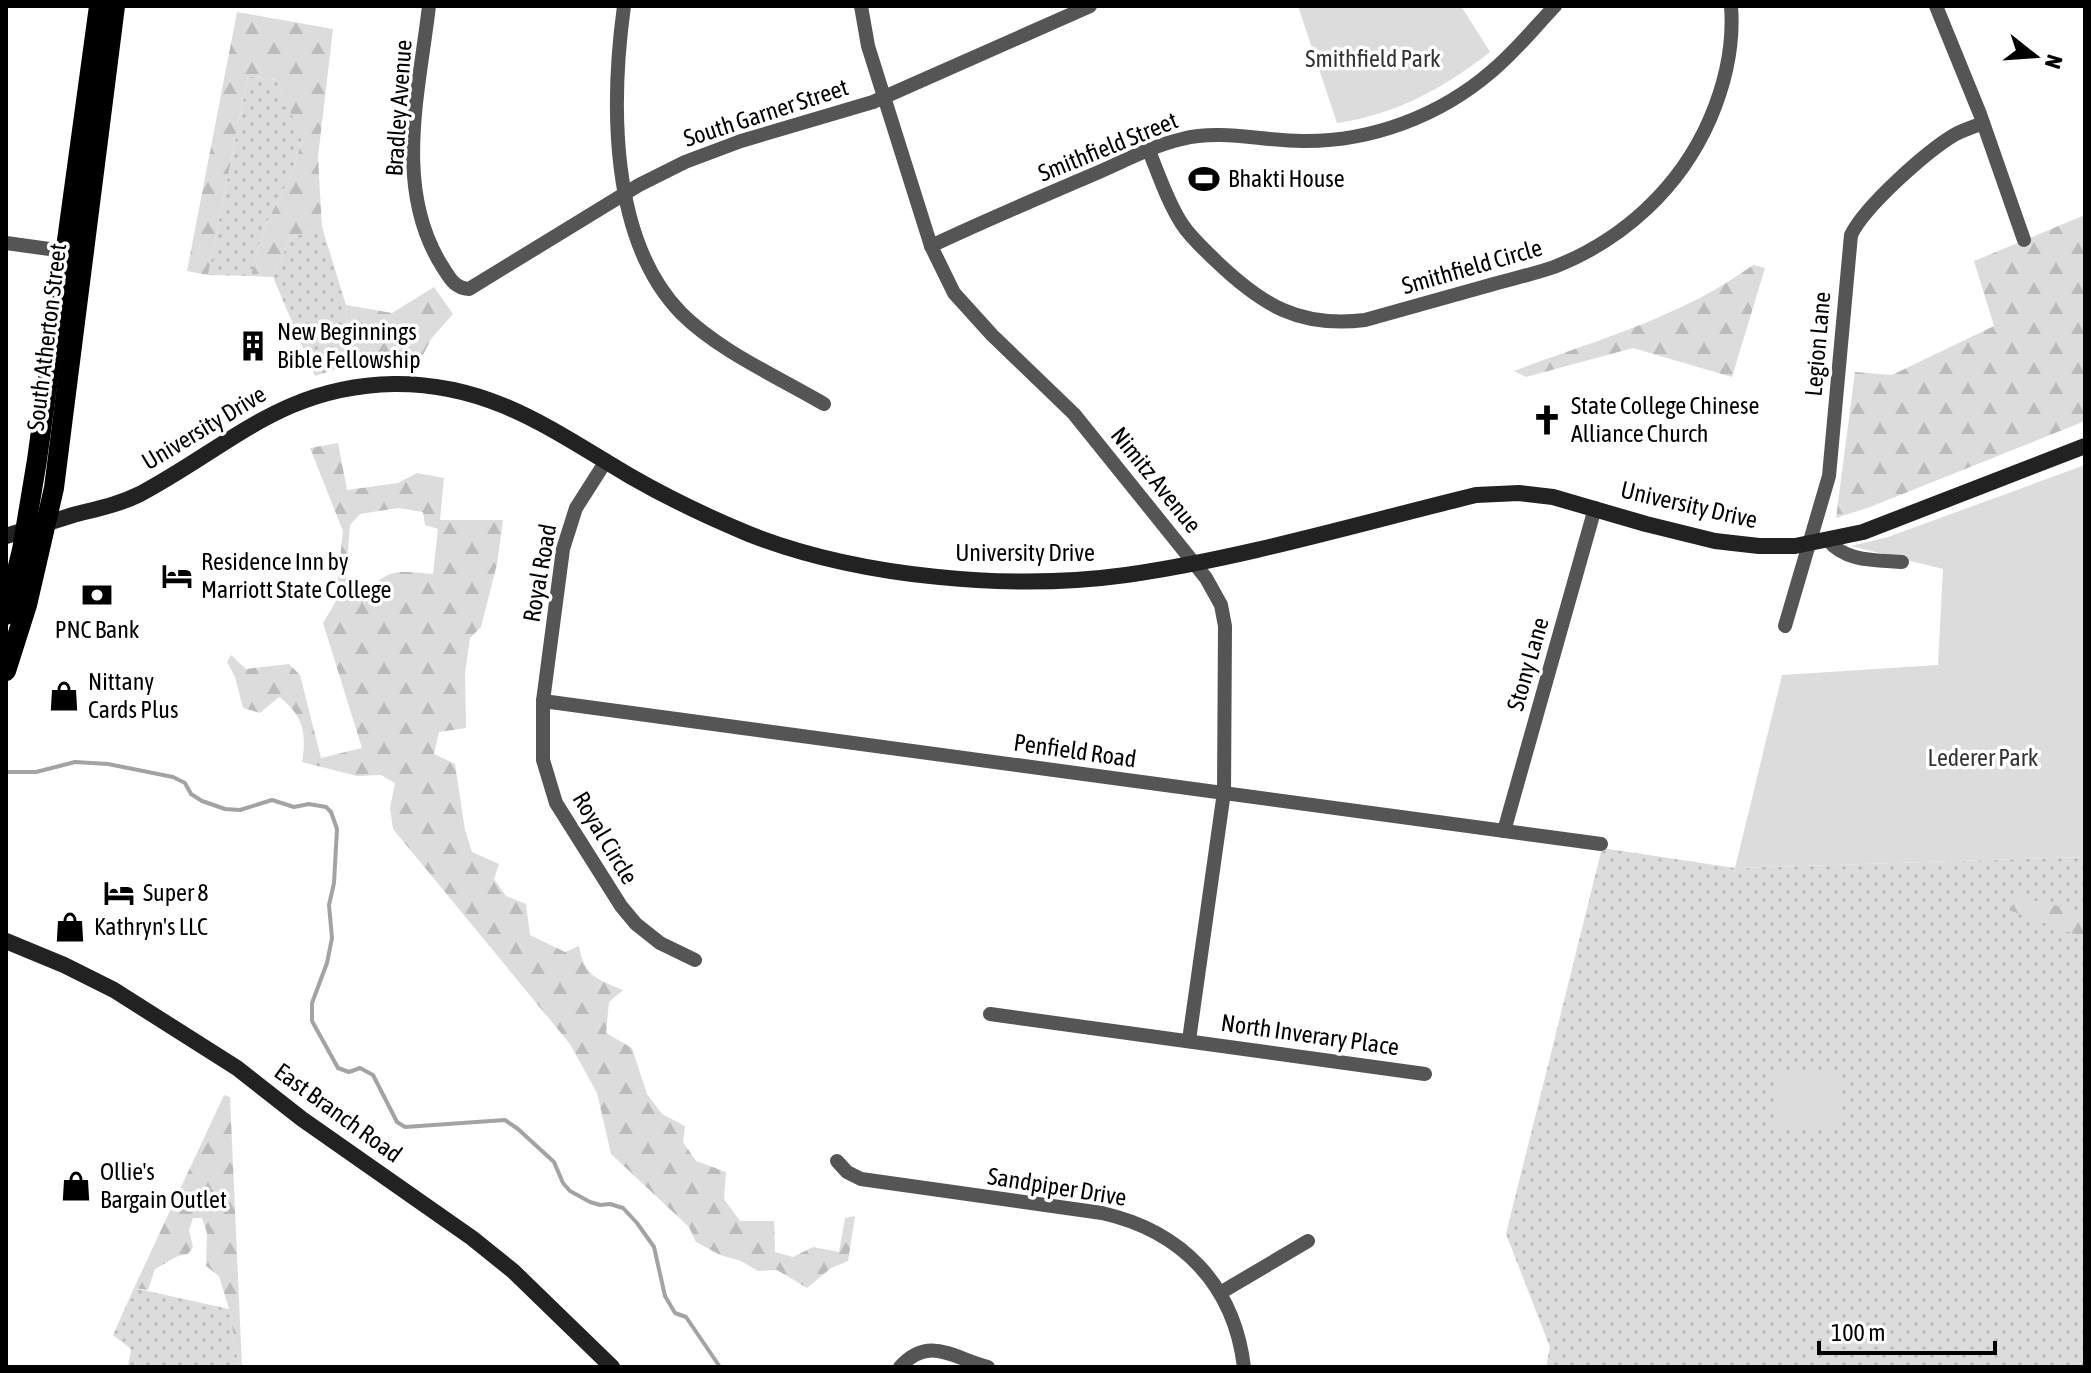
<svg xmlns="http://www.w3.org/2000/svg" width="2091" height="1373" font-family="'Asap Condensed',sans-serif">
<defs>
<pattern id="grass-dots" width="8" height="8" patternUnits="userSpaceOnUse" patternTransform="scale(2)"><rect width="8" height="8" fill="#dcdcdc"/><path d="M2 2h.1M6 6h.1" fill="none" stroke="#bbb" stroke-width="1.8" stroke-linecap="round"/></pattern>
<pattern id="forest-firs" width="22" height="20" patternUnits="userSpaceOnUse" patternTransform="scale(2)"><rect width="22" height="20" fill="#dcdcdc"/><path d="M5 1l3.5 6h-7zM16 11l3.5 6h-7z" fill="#bbb"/></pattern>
</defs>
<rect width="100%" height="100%" fill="#fff"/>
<g fill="url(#grass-dots)">
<path d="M 248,76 L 277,80 L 302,138 L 294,169 L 264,228 L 251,276 L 208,275 Z"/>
<path d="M 322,227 L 346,305 L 349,365 L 315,376 L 273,277 L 290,238 Z"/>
<path d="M 1602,848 L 1735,868 L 2085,857 L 2085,1367 L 1546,1367 L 1550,1347 L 1506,1234 Z"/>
<path d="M 134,1288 L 229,1309 L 239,1367 L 128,1367 L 131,1349 L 113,1335 Z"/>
</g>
<g fill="url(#forest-firs)" fill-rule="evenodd">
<path d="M 237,12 L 333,29 L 318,157 L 322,227 L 290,238 L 273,277 L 251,276 L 264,228 L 294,169 L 302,139 L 277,80 L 248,76 L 208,275 L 187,271 Z"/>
<path d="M 2085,215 L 2085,421 L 1870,507 L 1836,518 L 1855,372 L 1892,375 L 1994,326 L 1974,261 Z"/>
<path d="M 1753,265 L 1765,268 L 1732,377 L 1633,348 L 1526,377 L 1514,371 C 1596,340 1682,317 1753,265 Z"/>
<path d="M 434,287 L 453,314 L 431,339 L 417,367 L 389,364 L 349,365 L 346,305 L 392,313 Z"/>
<path d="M 338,443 L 347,490 L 398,483 L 417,473 L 444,478 L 440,520 L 503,520 L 497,564 L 481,627 L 470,638 L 465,673 L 466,728 L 439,732 L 434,754 L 455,764 L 465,830 L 472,852 L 499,864 L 494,879 L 506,896 L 526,904 L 530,935 L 565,952 L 579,946 C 584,976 597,979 623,990 L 609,1002 L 606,1033 L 632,1048 L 647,1094 L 662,1114 L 685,1126 L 683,1142 L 696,1161 L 726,1172 L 724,1199 L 740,1221 L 774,1221 L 775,1252 L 793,1257 L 813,1247 L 839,1252 L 845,1218 L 855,1216 L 848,1261 L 831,1268 L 807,1288 L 777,1270 L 758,1271 L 741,1261 L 720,1255 L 696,1242 L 689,1227 L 611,1154 L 597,1093 L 570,1044 L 393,829 L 390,808 L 395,783 L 381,775 L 357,776 L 302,762 C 307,733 303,715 279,697 L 260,713 L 243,708 L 235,677 L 227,662 L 231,655 L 246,669 L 289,664 L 300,675 L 321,758 L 362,748 L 323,623 L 335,603 L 343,531 L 310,448 ZM 398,508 L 423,512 L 425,525 L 438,529 L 433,574 C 406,572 382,565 369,596 L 345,588 L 350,525 L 360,514 Z"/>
<path d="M 2018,897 L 2085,912 L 2085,938 L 2009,910 Z"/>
<path d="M 224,1095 L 230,1097 L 242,1367 L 239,1367 L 229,1309 L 219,1276 L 206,1266 L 207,1233 L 202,1218 L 193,1218 L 189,1230 L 193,1247 L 188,1254 L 178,1256 L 155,1269 L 148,1290 L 134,1288 Z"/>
</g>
<g fill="#dcdcdc">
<path d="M 1298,6 L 1461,6 L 1490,52 C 1444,88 1395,115 1337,123 Z"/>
<path d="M 2085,465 L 2085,857 L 1735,868 L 1782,675 L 1938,665 L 1943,569 L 1851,546 L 1888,537 Z"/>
<path d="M 1777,1074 L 1840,1074 L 1840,1130 L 1776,1129 Z"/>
</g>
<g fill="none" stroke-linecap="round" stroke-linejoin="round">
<path stroke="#a3a3a3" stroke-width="4" d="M 6,772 L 36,772 L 75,762 L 108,764 L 173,777 L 185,783 L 191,794 L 202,801 L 225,809 L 240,810 L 272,800 L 294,807 L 309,804 L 326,807 L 331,812 L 337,829 L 334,883 L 329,905 L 332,938 L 327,963 L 312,1003 L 312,1021 L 338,1068 L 349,1072 L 360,1068 L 373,1075 L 397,1122 L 405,1127 L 505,1120 L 518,1129 L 554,1162 L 563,1183 L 570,1191 L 590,1202 L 600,1205 L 610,1204 L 623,1208 L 637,1223 L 654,1247 L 665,1296 L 675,1313 L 686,1317 L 720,1367"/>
<g stroke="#555" stroke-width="14">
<path d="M 429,6 C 419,92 393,188 442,266 C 450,278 454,288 469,289 L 639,185 L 685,162 L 741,141 L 873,102 L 1090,6"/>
<path d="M 624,6 C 611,101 609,239 681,313 C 719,351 778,377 824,404"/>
<path d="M 861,6 L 868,46 L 931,246 L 954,293 L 992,335 L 1074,414 L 1206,578 L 1221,605 L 1225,626 L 1224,792 L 1189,1040"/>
<path d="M 1936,6 L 1980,114 L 2024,240"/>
<path d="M 1149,151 C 1159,175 1168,203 1182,224 C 1191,238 1204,249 1216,261 C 1262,305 1299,328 1365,320 C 1404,309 1443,298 1483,287 C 1506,280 1531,275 1554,267 C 1623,240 1680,188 1710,119 C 1725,84 1734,44 1731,6"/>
<path d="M 6,243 L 71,252"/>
<path d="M 931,246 C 984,221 1038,198 1092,175 C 1121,163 1151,146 1182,139 C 1220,129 1263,141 1302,141 C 1371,142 1440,116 1492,71 C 1515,52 1534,28 1555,6"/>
<path d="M 606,461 L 576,508 L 563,549 L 543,701 L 543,760 L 556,803 L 621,906 L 636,924 L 660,943 L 695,960"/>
<path d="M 1828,540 C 1845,562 1876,560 1902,562"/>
<path d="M 1785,626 L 1829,476 L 1851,235 C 1865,206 1926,152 1954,135 C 1963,130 1973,127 1983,123"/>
<path d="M 543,701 L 1601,844"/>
<path d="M 1504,831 L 1595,508"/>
<path d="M 990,1014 L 1425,1074"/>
<path d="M 837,1161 L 847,1172 L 861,1179 L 1102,1213 C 1182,1231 1234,1285 1244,1367"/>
<path d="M 1220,1293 L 1308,1241"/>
<path d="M 900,1367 C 929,1335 953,1358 988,1367"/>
</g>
<g stroke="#222" stroke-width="16">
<path d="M 6,536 C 28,529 51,522 73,515 C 96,509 118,505 140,494 C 230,446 282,386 394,384 C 490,383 552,430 630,476 C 668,498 708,517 749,534 C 858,577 1010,591 1126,575 C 1244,558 1361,523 1476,495 L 1519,493 L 1553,497 L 1646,524 L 1715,541 L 1759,546 L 1795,546 L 1863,532 L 2085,446"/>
<path d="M 6,941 L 64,965 L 114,990 L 237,1068 L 302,1119 L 472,1238 L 513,1271 L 612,1367"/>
</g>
<g stroke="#000" stroke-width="20">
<path d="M 6,615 L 22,550 L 37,460 L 99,6"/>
<path d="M 6,671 L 27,605 L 54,488 L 115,6"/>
</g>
</g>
<defs>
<g id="stadium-bare" transform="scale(2.4)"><path d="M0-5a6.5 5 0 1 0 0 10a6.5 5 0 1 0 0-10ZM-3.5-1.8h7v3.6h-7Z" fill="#000" stroke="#fff" stroke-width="2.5" paint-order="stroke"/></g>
<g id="building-bare" transform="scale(2.4)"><path d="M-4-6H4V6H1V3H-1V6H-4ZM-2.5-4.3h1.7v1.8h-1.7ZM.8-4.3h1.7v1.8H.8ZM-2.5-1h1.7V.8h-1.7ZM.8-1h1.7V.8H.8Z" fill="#000" stroke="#fff" stroke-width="2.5" paint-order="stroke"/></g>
<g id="church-bare" transform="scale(2.4)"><path d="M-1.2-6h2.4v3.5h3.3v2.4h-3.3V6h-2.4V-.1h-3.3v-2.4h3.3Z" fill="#000" stroke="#fff" stroke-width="2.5" paint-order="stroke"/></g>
<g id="hotel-bare" transform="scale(2.4)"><path d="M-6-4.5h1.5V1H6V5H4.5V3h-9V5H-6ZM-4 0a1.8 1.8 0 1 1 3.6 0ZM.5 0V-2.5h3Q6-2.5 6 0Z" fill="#000" stroke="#fff" stroke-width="2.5" paint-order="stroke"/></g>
<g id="bank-bare" transform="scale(2.4)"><path d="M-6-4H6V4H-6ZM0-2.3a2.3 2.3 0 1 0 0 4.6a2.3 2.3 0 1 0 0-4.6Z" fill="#000" stroke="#fff" stroke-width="2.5" paint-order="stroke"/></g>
<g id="shop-bare" transform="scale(2.4)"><path d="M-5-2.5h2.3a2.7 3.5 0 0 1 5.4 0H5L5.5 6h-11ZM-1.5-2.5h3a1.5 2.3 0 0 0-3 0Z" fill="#000" stroke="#fff" stroke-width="2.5" paint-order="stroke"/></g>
</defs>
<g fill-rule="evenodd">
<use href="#stadium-bare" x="1204" y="179"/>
<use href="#building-bare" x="253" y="346"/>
<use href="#church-bare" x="1547" y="420"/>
<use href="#hotel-bare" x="177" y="576"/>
<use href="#bank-bare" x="97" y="595"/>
<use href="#shop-bare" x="64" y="696"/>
<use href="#hotel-bare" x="119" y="893"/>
<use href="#shop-bare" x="70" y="927"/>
<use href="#shop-bare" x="76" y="1186"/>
</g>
<g text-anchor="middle" stroke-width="7" stroke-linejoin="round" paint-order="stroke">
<g font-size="24" fill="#333" stroke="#fff">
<text x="1373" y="67">Smithfield Park</text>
<text x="1983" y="766">Lederer Park</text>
</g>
<g font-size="24" fill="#000" stroke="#fff">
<text transform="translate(399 108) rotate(-86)" y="8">Bradley Avenue</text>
<text transform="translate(766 113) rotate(-18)" y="8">South Garner Street</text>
<text transform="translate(1108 147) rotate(-22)" y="8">Smithfield Street</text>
<text transform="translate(1472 267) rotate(-16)" y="8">Smithfield Circle</text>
<text transform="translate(47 337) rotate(-83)" y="8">South Atherton Street</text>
<text transform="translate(1818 344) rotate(-85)" y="8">Legion Lane</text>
<text transform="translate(204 428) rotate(-31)" y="8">University Drive</text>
<text transform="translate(1156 480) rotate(51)" y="8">Nimitz Avenue</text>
<text transform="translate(1689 505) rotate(13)" y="8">University Drive</text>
<text x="1025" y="561">University Drive</text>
<text transform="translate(540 573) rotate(-80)" y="8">Royal Road</text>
<text transform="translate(1528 664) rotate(-74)" y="8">Stony Lane</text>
<text transform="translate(1075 751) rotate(8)" y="8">Penfield Road</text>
<text transform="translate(605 838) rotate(59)" y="8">Royal Circle</text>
<text transform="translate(1310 1035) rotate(8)" y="8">North Inverary Place</text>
<text transform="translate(338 1113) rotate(36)" y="8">East Branch Road</text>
<text transform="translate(1057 1187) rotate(9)" y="8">Sandpiper Drive</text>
</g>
<g font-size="24" fill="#000" stroke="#fff" text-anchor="start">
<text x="1228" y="187">Bhakti House</text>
<text x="277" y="340">New Beginnings<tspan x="277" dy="28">Bible Fellowship</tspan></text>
<text x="1571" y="414">State College Chinese<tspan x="1571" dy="28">Alliance Church</tspan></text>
<text x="201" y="570">Residence Inn by<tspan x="201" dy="28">Marriott State College</tspan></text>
<text x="97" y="638" text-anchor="middle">PNC Bank</text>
<text x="88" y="690">Nittany<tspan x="88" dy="28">Cards Plus</tspan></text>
<text x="143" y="901">Super 8</text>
<text x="94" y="935">Kathryn's LLC</text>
<text x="100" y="1180">Ollie's<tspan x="100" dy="28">Bargain Outlet</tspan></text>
</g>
</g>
<rect width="2091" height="1373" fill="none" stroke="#000000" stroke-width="16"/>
<g transform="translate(2035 56) rotate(107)" stroke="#ffffff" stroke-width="6" paint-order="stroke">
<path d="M0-6L14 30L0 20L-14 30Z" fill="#000000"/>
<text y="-12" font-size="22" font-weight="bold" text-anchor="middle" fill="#000000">N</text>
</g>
<path d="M1819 1341v12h176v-12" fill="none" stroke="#000000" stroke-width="4"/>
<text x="1831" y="1341" font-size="24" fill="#000000" stroke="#ffffff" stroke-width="6" paint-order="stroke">100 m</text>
</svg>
